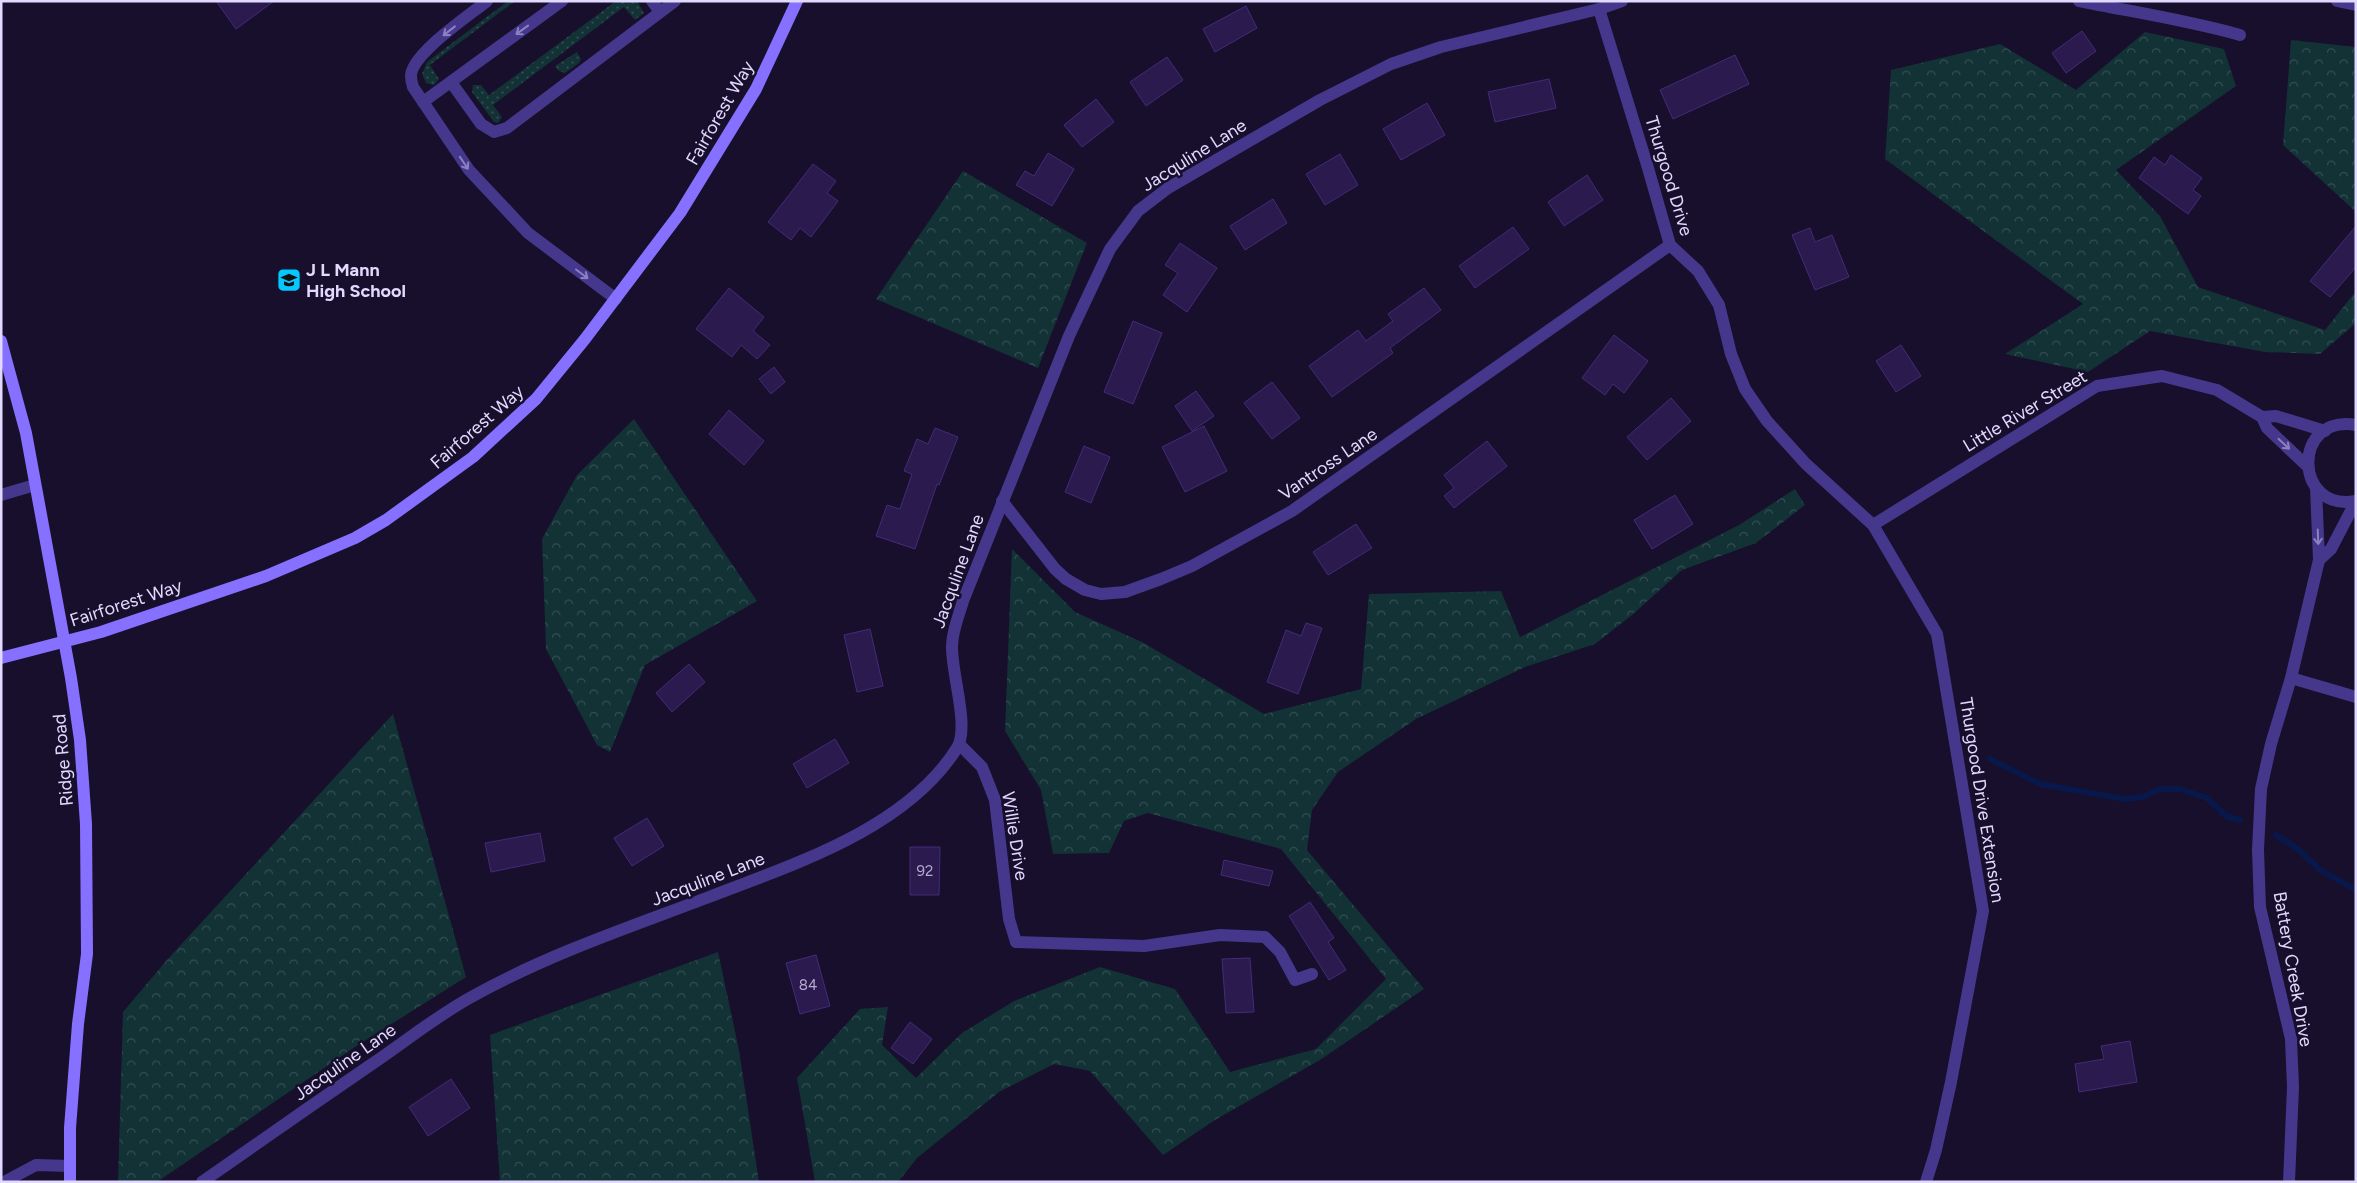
<svg xmlns="http://www.w3.org/2000/svg" width="2357" height="1183" font-family="Figtree,sans-serif">
<defs>
<pattern id="grass-dots" width="8" height="8" patternUnits="userSpaceOnUse" patternTransform="scale(1.25)"><rect width="8" height="8" fill="#123235"/><path d="M2 2h.1M6 6h.1" fill="none" stroke="#344f53" stroke-width="1.8" stroke-linecap="round"/></pattern>
<pattern id="forest-crowns" width="20" height="18" patternUnits="userSpaceOnUse" patternTransform="scale(1.25)"><rect width="20" height="18" fill="#123235"/><path d="M2 6a3 3 0 1 1 6 0M12 15a3 3 0 1 1 6 0" fill="none" stroke="#344f53"/></pattern>
</defs>
<rect width="100%" height="100%" fill="#170f2b"/>
<g fill="url(#grass-dots)">
<path d="M 508,1 L 515,1 L 430,65 L 439,79 L 434,85 L 426,83 L 422,74 L 427,62 Z"/>
<path d="M 616,1 L 637,1 L 644,13 L 635,20 L 624,7 L 493,105 L 502,117 L 498,123 L 494,122 L 472,92 L 473,85 L 481,85 L 489,95 Z"/>
<path d="M 577,52 L 581,59 L 579,63 L 565,73 L 559,71 L 555,66 Z"/>
</g>
<g fill="url(#forest-crowns)">
<path d="M 2145,32 L 2224,49 L 2236,86 L 2116,170 L 2160,216 L 2198,287 L 2325,330 L 2356,291 L 2356,323 L 2320,354 L 2265,352 L 2150,331 L 2088,372 L 2005,354 L 2083,304 L 1885,159 L 1891,70 L 2000,44 L 2076,90 Z"/>
<path d="M 2291,40 L 2356,47 L 2356,212 L 2283,145 Z"/>
<path d="M 963,171 L 1087,243 L 1038,368 L 876,299 Z"/>
<path d="M 634,419 L 757,601 L 645,665 L 610,752 L 597,745 L 546,649 L 542,539 L 577,475 Z"/>
<path d="M 1795,489 L 1805,505 L 1756,543 L 1682,570 L 1632,615 L 1595,644 L 1525,667 L 1416,719 L 1338,772 L 1312,810 L 1307,850 L 1424,989 L 1320,1060 L 1215,1120 L 1163,1155 L 1090,1071 L 1054,1064 L 999,1092 L 917,1158 L 898,1182 L 815,1182 L 797,1078 L 860,1009 L 888,1007 L 882,1045 L 916,1078 L 962,1033 L 1014,1001 L 1100,967 L 1175,989 L 1230,1072 L 1316,1049 L 1386,979 L 1281,849 L 1148,813 L 1124,821 L 1109,853 L 1053,854 L 1041,790 L 1005,731 L 1012,549 L 1075,612 L 1142,642 L 1264,714 L 1361,689 L 1369,594 L 1501,591 L 1520,637 L 1739,525 Z"/>
<path d="M 393,714 L 466,977 L 355,1047 L 157,1182 L 118,1182 L 123,1012 L 166,961 Z"/>
<path d="M 718,952 L 739,1050 L 759,1182 L 500,1182 L 490,1035 Z"/>
</g>
<g fill="none" stroke-linecap="round" stroke-linejoin="round">
<g stroke="#08184b" stroke-width="6">
<path d="M 1990,759 L 2040,784 L 2124,799 L 2143,797 L 2160,789 L 2180,789 L 2207,798 L 2226,816 L 2240,820"/>
<path d="M 2276,835 L 2298,849 L 2320,870 L 2356,890"/>
</g>
</g>
<g fill="#2a1a4d" stroke="#442b7a">
<path d="M 216,1 L 274,1 L 236,29 Z"/>
<path d="M 1246,6 L 1257,28 L 1215,52 L 1203,29 Z"/>
<path d="M 2082,31 L 2096,51 L 2066,73 L 2052,53 Z"/>
<path d="M 1735,55 L 1749,84 L 1673,119 L 1660,90 Z"/>
<path d="M 1167,57 L 1183,80 L 1146,106 L 1130,82 Z"/>
<path d="M 1549,79 L 1556,108 L 1495,122 L 1488,92 Z"/>
<path d="M 1096,99 L 1114,122 L 1082,147 L 1064,125 Z"/>
<path d="M 1427,103 L 1445,135 L 1401,160 L 1383,129 Z"/>
<path d="M 1048,153 L 1074,169 L 1052,206 L 1016,185 L 1025,171 L 1034,176 Z"/>
<path d="M 1340,154 L 1358,185 L 1325,205 L 1306,174 Z"/>
<path d="M 2171,155 L 2202,178 L 2193,190 L 2201,196 L 2188,214 L 2139,178 L 2154,157 L 2165,165 Z"/>
<path d="M 813,164 L 836,181 L 827,193 L 838,201 L 811,237 L 800,228 L 791,240 L 768,222 Z"/>
<path d="M 1587,175 L 1603,200 L 1564,226 L 1548,202 Z"/>
<path d="M 1273,199 L 1287,223 L 1245,250 L 1230,226 Z"/>
<path d="M 2356,226 L 2356,267 L 2330,297 L 2310,281 Z"/>
<path d="M 1513,227 L 1529,249 L 1475,288 L 1459,266 Z"/>
<path d="M 1810,228 L 1815,242 L 1832,235 L 1849,277 L 1815,290 L 1792,235 Z"/>
<path d="M 1180,243 L 1217,268 L 1187,312 L 1163,295 L 1178,273 L 1165,265 Z"/>
<path d="M 729,288 L 764,317 L 753,331 L 770,345 L 757,359 L 741,345 L 732,357 L 696,329 Z"/>
<path d="M 1424,288 L 1441,310 L 1390,348 L 1393,353 L 1332,397 L 1309,366 L 1358,330 L 1366,341 L 1393,321 L 1388,314 Z"/>
<path d="M 1133,321 L 1162,333 L 1133,404 L 1104,392 Z"/>
<path d="M 1614,335 L 1648,361 L 1624,393 L 1613,384 L 1605,395 L 1582,378 Z"/>
<path d="M 1901,345 L 1921,376 L 1896,392 L 1876,361 Z"/>
<path d="M 774,367 L 785,382 L 771,394 L 759,379 Z"/>
<path d="M 1272,382 L 1300,418 L 1272,439 L 1244,403 Z"/>
<path d="M 1196,391 L 1214,416 L 1192,431 L 1175,406 Z"/>
<path d="M 1671,398 L 1691,421 L 1647,460 L 1627,437 Z"/>
<path d="M 729,410 L 764,441 L 744,465 L 709,434 Z"/>
<path d="M 1204,426 L 1227,471 L 1185,492 L 1162,447 Z"/>
<path d="M 935,428 L 958,437 L 939,485 L 937,484 L 915,549 L 876,536 L 887,505 L 900,509 L 912,474 L 904,471 L 917,439 L 928,444 Z"/>
<path d="M 1487,441 L 1507,466 L 1454,508 L 1444,496 L 1454,488 L 1444,475 Z"/>
<path d="M 1084,446 L 1110,457 L 1091,503 L 1065,492 Z"/>
<path d="M 1675,495 L 1693,524 L 1652,549 L 1634,520 Z"/>
<path d="M 1356,524 L 1372,548 L 1328,575 L 1313,552 Z"/>
<path d="M 1306,623 L 1322,628 L 1298,694 L 1267,682 L 1286,630 L 1301,636 Z"/>
<path d="M 870,629 L 883,686 L 857,692 L 844,635 Z"/>
<path d="M 689,664 L 705,682 L 672,712 L 656,693 Z"/>
<path d="M 835,739 L 849,763 L 807,788 L 793,764 Z"/>
<path d="M 647,818 L 664,846 L 632,866 L 614,838 Z"/>
<path d="M 540,833 L 545,861 L 491,872 L 485,843 Z"/>
<path d="M 910,847 L 940,847 L 939,895 L 910,895 Z"/>
<path d="M 1224,860 L 1273,871 L 1269,886 L 1221,875 Z"/>
<path d="M 1310,902 L 1334,938 L 1328,942 L 1346,970 L 1329,980 L 1289,916 Z"/>
<path d="M 816,955 L 830,1006 L 800,1014 L 786,963 Z"/>
<path d="M 1250,958 L 1254,1012 L 1226,1013 L 1222,959 Z"/>
<path d="M 910,1022 L 932,1039 L 913,1064 L 891,1048 Z"/>
<path d="M 2130,1041 L 2137,1082 L 2079,1092 L 2075,1064 L 2104,1059 L 2101,1046 Z"/>
<path d="M 451,1079 L 470,1108 L 428,1136 L 409,1107 Z"/>
</g>
<g fill="none" stroke-linecap="round" stroke-linejoin="round">
<g stroke="#45388c" stroke-width="12">
<path d="M 487,1 C 470,15 411,54 411,76 C 411,79 412,84 413,87 L 469,170 L 528,233 L 616,299"/>
<path d="M 652,1 L 660,12"/>
<path d="M 2337,1 L 2356,5"/>
<path d="M 451,82 L 481,124 L 494,132 L 507,128 L 675,1"/>
<path d="M 423,102 L 562,1"/>
<path d="M 1,495 L 35,485"/>
<path d="M 1016,942 L 1144,946 L 1220,935 L 1265,937 L 1280,952 L 1295,980 L 1312,974"/>
<path d="M 4,1182 L 36,1165 L 70,1166"/>
</g>
<g stroke="#45388c" stroke-width="12">
<path d="M 2079,1 C 2133,12 2187,20 2240,35"/>
<path d="M 1599,9 L 1648,168 L 1670,245 L 1698,271 L 1719,305 L 1731,354 L 1745,389 L 1767,421 L 1806,464 L 1873,525 L 1937,634 L 1983,911 L 1951,1082 L 1936,1150 L 1926,1182"/>
<path d="M 2356,425 C 2291,414 2294,513 2356,501"/>
<path d="M 2307,466 L 2267,428 L 2262,417 L 2276,416 L 2325,431"/>
<path d="M 2316,488 L 2319,560 L 2331,549 L 2356,501"/>
<path d="M 1002,501 L 1055,569 L 1066,579 L 1085,590 L 1101,594 L 1125,592 L 1161,579 L 1192,566 L 1292,511 L 1670,245"/>
<path d="M 1873,525 L 2097,386 L 2162,376 L 2217,390 L 2262,417"/>
<path d="M 2291,678 L 2356,697"/>
<path d="M 959,744 L 982,767 L 995,800 L 1009,919 L 1016,942"/>
<path d="M 202,1182 C 259,1142 315,1103 372,1064 C 406,1041 439,1014 475,995 C 549,954 630,927 709,897 C 794,864 906,829 957,748 C 970,727 951,672 952,646 C 952,631 959,615 963,601 L 1069,336 L 1110,249 L 1138,211 L 1168,188 L 1320,100 L 1391,64 L 1441,47 L 1599,9 L 1622,1"/>
<path d="M 2289,1182 L 2293,1087 L 2291,1039 L 2260,907 L 2258,850 L 2261,789 L 2271,744 L 2291,678 L 2319,560"/>
</g>
<g stroke="#8570ff" stroke-width="12">
<path d="M 1,341 L 26,433 L 71,678 L 80,740 L 86,824 L 87,954 L 78,1024 L 70,1128 L 70,1182"/>
<path d="M 1,658 L 101,632 L 266,576 L 355,538 L 386,520 L 473,457 L 536,399 L 585,339 L 680,213 L 756,89 L 797,1"/>
</g>
</g>
<defs><path id="oneway-shaft" d="M-6 0H5M1.5-3L5.5 0L1.5 3" fill="none" stroke-width="1.6" stroke-linecap="round" stroke-linejoin="round" transform="scale(1.25)"/></defs>
<g stroke="#8c80c0">
<use href="#oneway-shaft" transform="translate(522 30) rotate(144)"/>
<use href="#oneway-shaft" transform="translate(449 31) rotate(142)"/>
<use href="#oneway-shaft" transform="translate(464 163) rotate(56)"/>
<use href="#oneway-shaft" transform="translate(582 274) rotate(37)"/>
<use href="#oneway-shaft" transform="translate(2284 444) rotate(43)"/>
<use href="#oneway-shaft" transform="translate(2318 537) rotate(88)"/>
</g>
<defs>
<g id="school-square" transform="scale(1.25)"><rect x="-9" y="-9" width="18" height="18" rx="4" fill="#05c8ff" stroke="#170f2b"/><path d="M0-5L7-2L0 1L-7-2ZM-4 1L0 2.5L4 1V4Q0 6-4 4Z" fill="#111"/></g>
</defs>
<g fill-rule="evenodd">
<use href="#school-square" x="289" y="280"/>
</g>
<g text-anchor="middle" stroke-width="5" stroke-linejoin="round" paint-order="stroke">
<g font-size="15" fill="#b4a9d2">
<text x="925" y="876">92</text>
<text x="808" y="990">84</text>
</g>
<g font-size="18" fill="#e2d9ff" stroke="#170f2b">
<text transform="translate(720 113) rotate(-60)" y="6">Fairforest Way</text>
<text transform="translate(1194 155) rotate(-32)" y="6">Jacquline Lane</text>
<text transform="translate(1669 176) rotate(73)" y="6">Thurgood Drive</text>
<text transform="translate(2025 411) rotate(-31)" y="6">Little River Street</text>
<text transform="translate(477 427) rotate(-41)" y="6">Fairforest Way</text>
<text transform="translate(1328 464) rotate(-34)" y="6">Vantross Lane</text>
<text transform="translate(958 571) rotate(-70)" y="6">Jacquline Lane</text>
<text transform="translate(126 603) rotate(-18)" y="6">Fairforest Way</text>
<text transform="translate(63 760) rotate(-95)" y="6">Ridge Road</text>
<text transform="translate(1982 800) rotate(81)" y="6">Thurgood Drive Extension</text>
<text transform="translate(1015 836) rotate(81)" y="6">Willie Drive</text>
<text transform="translate(708 879) rotate(-21)" y="6">Jacquline Lane</text>
<text transform="translate(2293 969) rotate(80)" y="6">Battery Creek Drive</text>
<text transform="translate(345 1062) rotate(-35)" y="6">Jacquline Lane</text>
</g>
<g font-size="18" font-weight="bold" fill="#e2d9ff" stroke="#170f2b" text-anchor="start">
<text x="306" y="276">J L Mann<tspan x="306" dy="21">High School</tspan></text>
</g>
</g>
<rect width="2357" height="1183" fill="none" stroke="#e2d9ff" stroke-width="5"/>
</svg>
